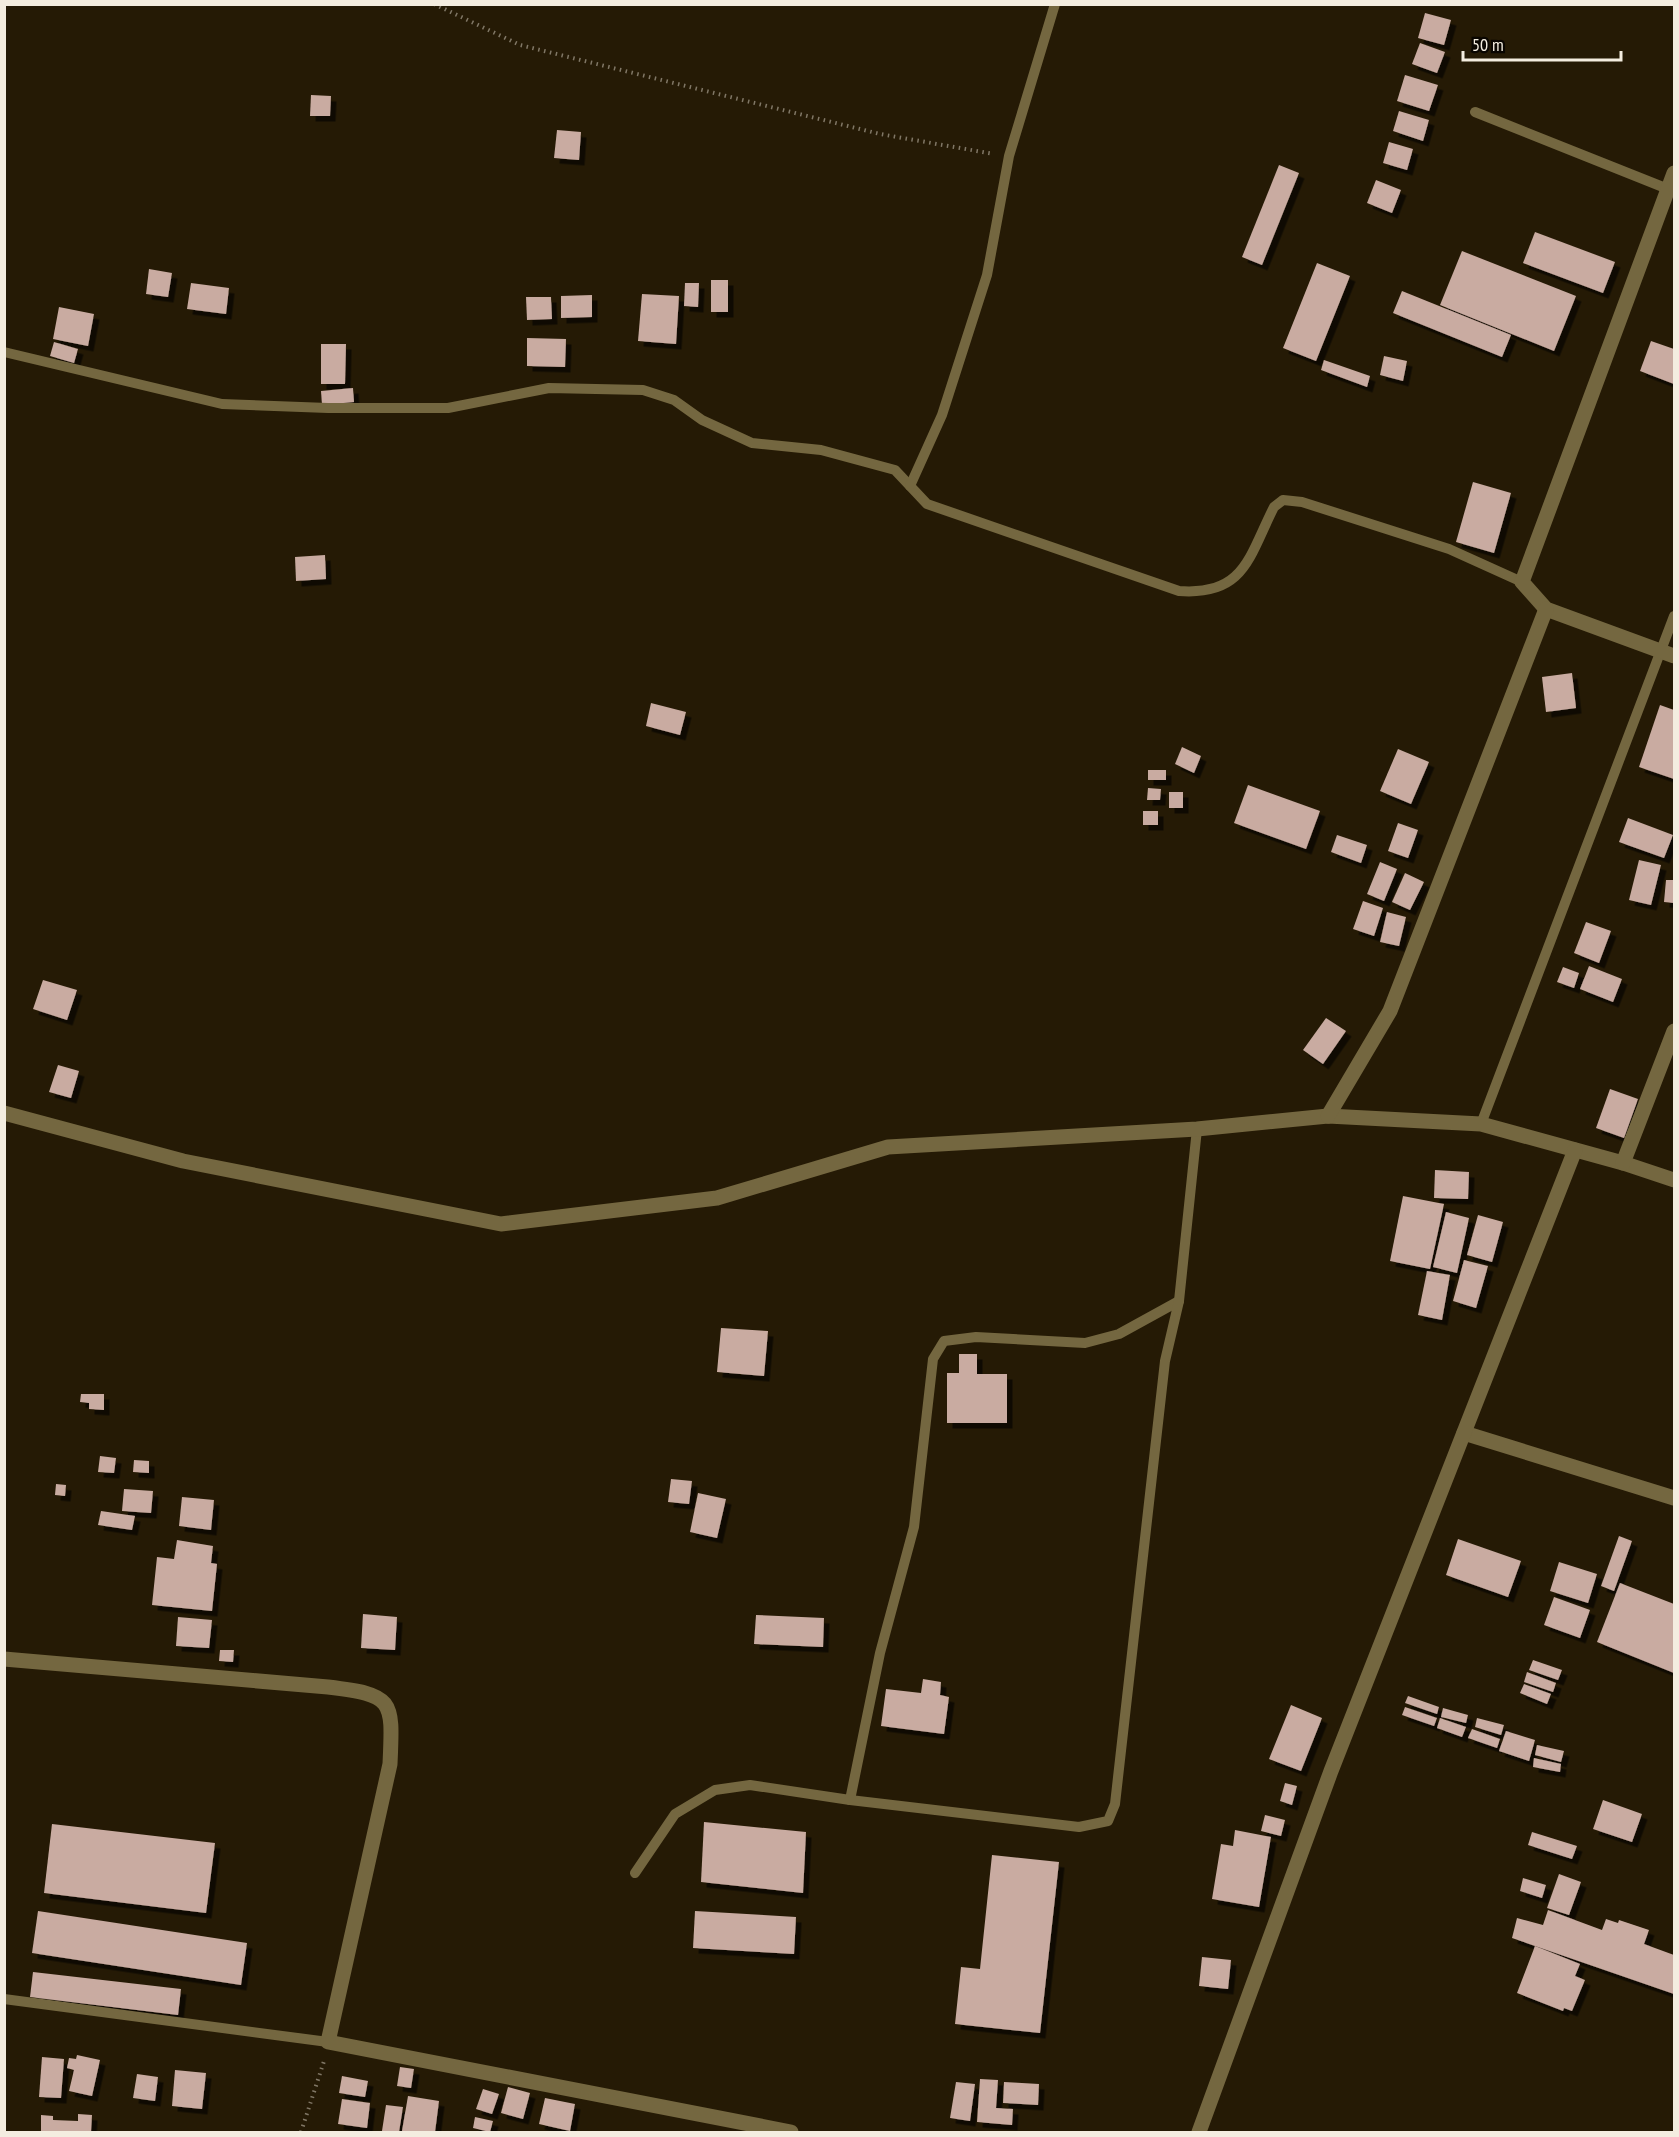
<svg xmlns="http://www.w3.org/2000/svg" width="1679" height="2137" font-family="'PT Sans Narrow',sans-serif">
<defs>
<filter id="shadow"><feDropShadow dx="5.5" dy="5.5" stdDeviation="0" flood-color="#0009"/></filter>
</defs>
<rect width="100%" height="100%" fill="#251a05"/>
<g fill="#c9aba1" filter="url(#shadow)">
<path d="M 1425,13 L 1451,20 L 1444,45 L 1418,38 Z"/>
<path d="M 1420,43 L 1445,52 L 1437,73 L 1412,64 Z"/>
<path d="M 1405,75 L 1438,85 L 1429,111 L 1397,101 Z"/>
<path d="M 311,95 L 331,96 L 330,116 L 310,116 Z"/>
<path d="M 1399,111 L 1429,120 L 1423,141 L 1393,131 Z"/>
<path d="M 557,130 L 581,132 L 579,160 L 554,158 Z"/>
<path d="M 1389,142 L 1413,149 L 1407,170 L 1383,163 Z"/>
<path d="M 1279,165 L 1299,173 L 1262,265 L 1242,257 Z"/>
<path d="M 1376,180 L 1401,190 L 1392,213 L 1367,203 Z"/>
<path d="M 1535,232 L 1615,262 L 1603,293 L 1523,263 Z"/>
<path d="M 1462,251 L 1576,296 L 1554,351 L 1440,305 Z"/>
<path d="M 1317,263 L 1350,276 L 1316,361 L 1283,348 Z"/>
<path d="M 149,269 L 172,273 L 168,297 L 146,294 Z"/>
<rect x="711" y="280" width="17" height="32"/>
<path d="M 191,283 L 229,288 L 226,314 L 187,309 Z"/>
<path d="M 685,283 L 699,283 L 698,307 L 684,306 Z"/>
<path d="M 1402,291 L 1511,335 L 1502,357 L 1393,313 Z"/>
<path d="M 642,294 L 679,296 L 676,344 L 638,341 Z"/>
<path d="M 592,295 L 592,317 L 561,318 L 561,296 Z"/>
<path d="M 526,297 L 551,297 L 552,319 L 527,320 Z"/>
<path d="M 59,307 L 94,314 L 88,346 L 53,339 Z"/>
<path d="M 527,338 L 566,339 L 565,367 L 527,366 Z"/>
<path d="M 1651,341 L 1674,349 L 1674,384 L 1640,371 Z"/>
<path d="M 54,342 L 78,349 L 74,363 L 50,356 Z"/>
<path d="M 321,344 L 346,344 L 345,384 L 321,384 Z"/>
<path d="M 1384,356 L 1407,361 L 1403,381 L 1380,375 Z"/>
<path d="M 1324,360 L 1370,376 L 1367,387 L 1321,370 Z"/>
<path d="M 353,388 L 354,402 L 322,405 L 321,391 Z"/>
<path d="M 1473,482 L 1511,493 L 1494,553 L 1456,542 Z"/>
<path d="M 325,555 L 326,579 L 296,581 L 295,557 Z"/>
<path d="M 1572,673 L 1576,708 L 1546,712 L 1542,677 Z"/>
<path d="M 651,703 L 686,712 L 680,735 L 646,726 Z"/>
<path d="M 1660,705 L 1674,710 L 1674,779 L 1639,767 Z"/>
<path d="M 1182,747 L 1201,756 L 1194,773 L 1175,764 Z"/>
<path d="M 1398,749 L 1429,762 L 1411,804 L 1380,791 Z"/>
<rect x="1148" y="770" width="18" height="10"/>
<path d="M 1248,785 L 1320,811 L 1306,849 L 1234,823 Z"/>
<path d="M 1148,788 L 1161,789 L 1160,800 L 1147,800 Z"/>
<rect x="1169" y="792" width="14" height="16"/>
<rect x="1143" y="811" width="15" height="14"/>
<path d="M 1628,818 L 1673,835 L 1664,858 L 1619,842 Z"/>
<path d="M 1398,823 L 1418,830 L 1408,858 L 1388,851 Z"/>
<path d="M 1337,835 L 1367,845 L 1361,863 L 1331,852 Z"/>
<path d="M 1639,860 L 1661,865 L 1651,905 L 1629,900 Z"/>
<path d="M 1380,862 L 1397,869 L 1384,901 L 1367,894 Z"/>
<path d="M 1405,873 L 1424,882 L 1410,910 L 1392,902 Z"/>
<path d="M 1666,880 L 1674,880 L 1674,903 L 1664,902 Z"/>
<path d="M 1363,901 L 1383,908 L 1374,936 L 1353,929 Z"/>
<path d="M 1387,912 L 1406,917 L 1399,946 L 1380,942 Z"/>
<path d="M 1586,922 L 1611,931 L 1599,963 L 1574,953 Z"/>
<path d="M 1589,966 L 1622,979 L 1613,1002 L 1580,989 Z"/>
<path d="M 1563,967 L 1579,973 L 1574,988 L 1557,982 Z"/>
<path d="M 43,980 L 77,990 L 67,1020 L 33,1009 Z"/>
<path d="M 1326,1018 L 1346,1031 L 1323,1064 L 1303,1050 Z"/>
<path d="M 58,1065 L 79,1071 L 71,1098 L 49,1092 Z"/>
<path d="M 1610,1089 L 1638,1099 L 1624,1138 L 1596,1128 Z"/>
<path d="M 1435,1170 L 1469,1172 L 1468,1199 L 1434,1198 Z"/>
<path d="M 1403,1196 L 1444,1204 L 1430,1269 L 1390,1261 Z"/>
<path d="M 1446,1212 L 1469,1218 L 1457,1273 L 1433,1267 Z"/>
<path d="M 1478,1215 L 1503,1222 L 1492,1262 L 1467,1255 Z"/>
<path d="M 1464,1260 L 1488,1266 L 1476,1308 L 1453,1301 Z"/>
<path d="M 1427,1271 L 1450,1275 L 1442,1320 L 1418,1315 Z"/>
<path d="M 721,1328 L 768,1331 L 764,1376 L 717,1372 Z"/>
<path d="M 959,1354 L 977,1354 L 977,1374 L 1007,1374 L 1007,1423 L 947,1423 L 947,1373 L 959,1373 Z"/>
<path d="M 81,1394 L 104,1394 L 104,1410 L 89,1409 L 89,1403 L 80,1402 Z"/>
<path d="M 100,1456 L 116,1458 L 114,1473 L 98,1472 Z"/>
<path d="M 134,1460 L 149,1461 L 149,1473 L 133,1472 Z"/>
<path d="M 671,1479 L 692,1481 L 689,1504 L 668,1502 Z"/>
<path d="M 56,1484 L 66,1485 L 65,1496 L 55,1495 Z"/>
<path d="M 124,1489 L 153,1491 L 151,1513 L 122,1511 Z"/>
<path d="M 698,1493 L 726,1499 L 717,1538 L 690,1532 Z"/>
<path d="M 182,1497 L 214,1500 L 211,1530 L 179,1526 Z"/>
<path d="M 101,1511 L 135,1516 L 132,1530 L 98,1525 Z"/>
<path d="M 1619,1536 L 1632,1541 L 1614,1591 L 1601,1586 Z"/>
<path d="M 1458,1539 L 1521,1561 L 1508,1597 L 1446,1575 Z"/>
<path d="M 177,1540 L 213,1546 L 211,1563 L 217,1564 L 212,1611 L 152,1605 L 157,1557 L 174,1559 Z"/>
<path d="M 1559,1562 L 1597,1574 L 1588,1603 L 1550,1591 Z"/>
<path d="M 1620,1583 L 1674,1604 L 1674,1673 L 1597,1642 Z"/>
<path d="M 1554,1597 L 1590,1610 L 1580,1638 L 1544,1625 Z"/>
<path d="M 363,1614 L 397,1617 L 395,1650 L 361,1648 Z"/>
<path d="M 756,1615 L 824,1618 L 823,1647 L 754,1644 Z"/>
<path d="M 178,1617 L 212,1620 L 209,1648 L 176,1646 Z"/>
<path d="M 220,1650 L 234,1650 L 233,1662 L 219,1661 Z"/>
<path d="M 1533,1660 L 1562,1670 L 1558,1680 L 1529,1670 Z"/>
<path d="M 1527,1672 L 1556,1683 L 1553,1692 L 1524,1682 Z"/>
<path d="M 923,1679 L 941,1682 L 940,1695 L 949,1697 L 944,1734 L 881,1726 L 886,1689 L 921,1693 Z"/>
<path d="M 1524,1684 L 1551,1694 L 1547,1704 L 1520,1693 Z"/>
<path d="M 1408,1696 L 1439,1707 L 1437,1714 L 1405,1703 Z"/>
<path d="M 1291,1705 L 1322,1718 L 1301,1771 L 1269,1759 Z"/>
<path d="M 1405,1707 L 1437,1718 L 1434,1726 L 1402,1715 Z"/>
<path d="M 1443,1708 L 1468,1715 L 1466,1723 L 1441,1717 Z"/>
<path d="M 1440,1718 L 1466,1727 L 1462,1737 L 1437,1728 Z"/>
<path d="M 1477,1718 L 1504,1725 L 1501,1735 L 1475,1727 Z"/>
<path d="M 1472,1729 L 1500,1739 L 1497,1748 L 1468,1738 Z"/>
<path d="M 1506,1731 L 1535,1740 L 1529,1761 L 1499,1751 Z"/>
<path d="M 1537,1745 L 1564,1751 L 1561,1762 L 1535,1755 Z"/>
<path d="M 1534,1758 L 1561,1764 L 1560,1772 L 1533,1767 Z"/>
<path d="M 1285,1783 L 1297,1786 L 1292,1805 L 1280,1801 Z"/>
<path d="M 1603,1800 L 1642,1814 L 1632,1842 L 1593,1829 Z"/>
<path d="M 1265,1815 L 1285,1820 L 1281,1836 L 1261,1831 Z"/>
<path d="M 704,1822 L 806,1832 L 803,1893 L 701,1882 Z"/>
<path d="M 52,1824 L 215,1843 L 206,1913 L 44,1893 Z"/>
<path d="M 1235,1830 L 1271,1837 L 1259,1907 L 1212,1899 L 1221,1844 L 1233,1846 Z"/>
<path d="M 1532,1832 L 1577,1846 L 1572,1859 L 1528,1845 Z"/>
<path d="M 992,1855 L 1059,1862 L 1040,2033 L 955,2024 L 961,1967 L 980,1969 Z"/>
<path d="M 1559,1874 L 1581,1882 L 1569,1915 L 1547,1908 Z"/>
<path d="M 1523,1878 L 1546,1885 L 1542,1898 L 1520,1891 Z"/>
<path d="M 1548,1910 L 1602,1930 L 1606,1919 L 1618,1923 L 1619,1920 L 1649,1930 L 1644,1944 L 1674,1955 L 1674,1994 L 1512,1938 L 1517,1918 L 1543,1925 Z"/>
<path d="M 38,1911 L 247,1943 L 241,1985 L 32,1953 Z"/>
<path d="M 695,1911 L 796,1917 L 794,1954 L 693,1948 Z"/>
<path d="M 1535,1946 L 1580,1964 L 1575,1976 L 1585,1980 L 1572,2011 L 1564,2008 L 1563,2011 L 1517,1993 Z"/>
<path d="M 1202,1957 L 1231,1960 L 1228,1989 L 1199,1986 Z"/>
<path d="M 33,1972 L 181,1989 L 178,2015 L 30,1997 Z"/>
<path d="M 77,2055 L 100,2060 L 92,2096 L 69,2091 L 74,2070 L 67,2068 L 69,2058 L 76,2059 Z"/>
<path d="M 42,2057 L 64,2059 L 61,2098 L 39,2097 Z"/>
<path d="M 400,2067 L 414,2069 L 411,2088 L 397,2086 Z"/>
<path d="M 175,2070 L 206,2073 L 202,2109 L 172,2106 Z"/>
<path d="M 137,2074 L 158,2077 L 155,2101 L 133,2098 Z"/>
<path d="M 342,2076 L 368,2081 L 365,2097 L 339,2093 Z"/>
<path d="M 980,2079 L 998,2080 L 996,2108 L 1013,2109 L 1012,2125 L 977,2122 Z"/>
<path d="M 956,2082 L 975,2084 L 970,2121 L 950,2118 Z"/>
<path d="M 1004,2082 L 1039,2084 L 1038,2105 L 1003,2103 Z"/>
<path d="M 508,2087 L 530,2093 L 523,2119 L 501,2113 Z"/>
<path d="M 483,2089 L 499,2094 L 492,2114 L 476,2109 Z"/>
<path d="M 408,2096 L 439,2101 L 435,2132 L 402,2131 Z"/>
<path d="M 545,2098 L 575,2104 L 570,2131 L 539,2124 Z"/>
<path d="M 342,2099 L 370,2103 L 367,2128 L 338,2124 Z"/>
<path d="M 386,2105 L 403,2107 L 399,2132 L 382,2131 Z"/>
<path d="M 78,2114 L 92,2115 L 91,2132 L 41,2132 L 41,2115 L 53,2116 L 53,2120 L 78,2121 Z"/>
<path d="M 475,2117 L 493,2121 L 490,2132 L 473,2128 Z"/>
</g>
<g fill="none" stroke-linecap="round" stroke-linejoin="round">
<g stroke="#807766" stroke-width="4" stroke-dasharray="1.5 4.5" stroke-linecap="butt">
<path d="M 434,4 L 520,45 L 880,134 L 994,154"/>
<path d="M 301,2132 L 325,2058"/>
</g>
<g stroke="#746740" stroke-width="10">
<path d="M 1475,112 L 1668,189"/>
<path d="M 4,352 L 222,404 L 328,408 L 448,408 L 549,388 L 643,390 L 674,400 L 702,420 L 752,443 L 821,450 L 895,470 L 927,504 L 1179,591 C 1245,596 1249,556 1274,507 L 1283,500 L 1302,502 L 1449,549 L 1522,582"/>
<path d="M 910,486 L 942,415 L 987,275 L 1009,156 L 1055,4"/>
<path d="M 1481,1124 L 1674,616"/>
<path d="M 850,1800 L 880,1653 L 914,1527 L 933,1359 L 944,1341 L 976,1337 L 1085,1343 L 1119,1334 L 1179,1301"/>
<path d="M 635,1873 L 675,1814 L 715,1790 L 750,1785 L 850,1800 L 1079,1827 L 1108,1821 L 1115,1804 L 1165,1361 L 1179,1301 L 1197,1129"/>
<path d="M 4,1999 L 328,2042"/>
</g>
<g stroke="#746740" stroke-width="15">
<path d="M 1674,173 L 1522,582 L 1546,609 L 1674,656"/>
<path d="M 4,1113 L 183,1161 L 501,1224 L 717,1198 L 888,1147 L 1197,1129 L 1328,1116 L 1481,1124 L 1623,1163 L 1674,1180"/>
<path d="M 1328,1116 L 1390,1011 L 1546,609"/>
<path d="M 1623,1163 L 1674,1031"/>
<path d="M 1464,1433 L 1674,1498"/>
<path d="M 4,1659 L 328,1687 C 394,1695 393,1699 390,1764 L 328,2042 L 791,2132"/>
<path d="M 1199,2132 L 1331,1771 L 1575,1150"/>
</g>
</g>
<rect width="1679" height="2137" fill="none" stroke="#f4ede0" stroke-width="12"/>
<path d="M1463 51v9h158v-9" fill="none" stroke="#f4ede0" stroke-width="3"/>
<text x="1472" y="51" font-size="18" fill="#f4ede0" stroke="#0a0601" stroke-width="4.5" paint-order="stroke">50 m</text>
</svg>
